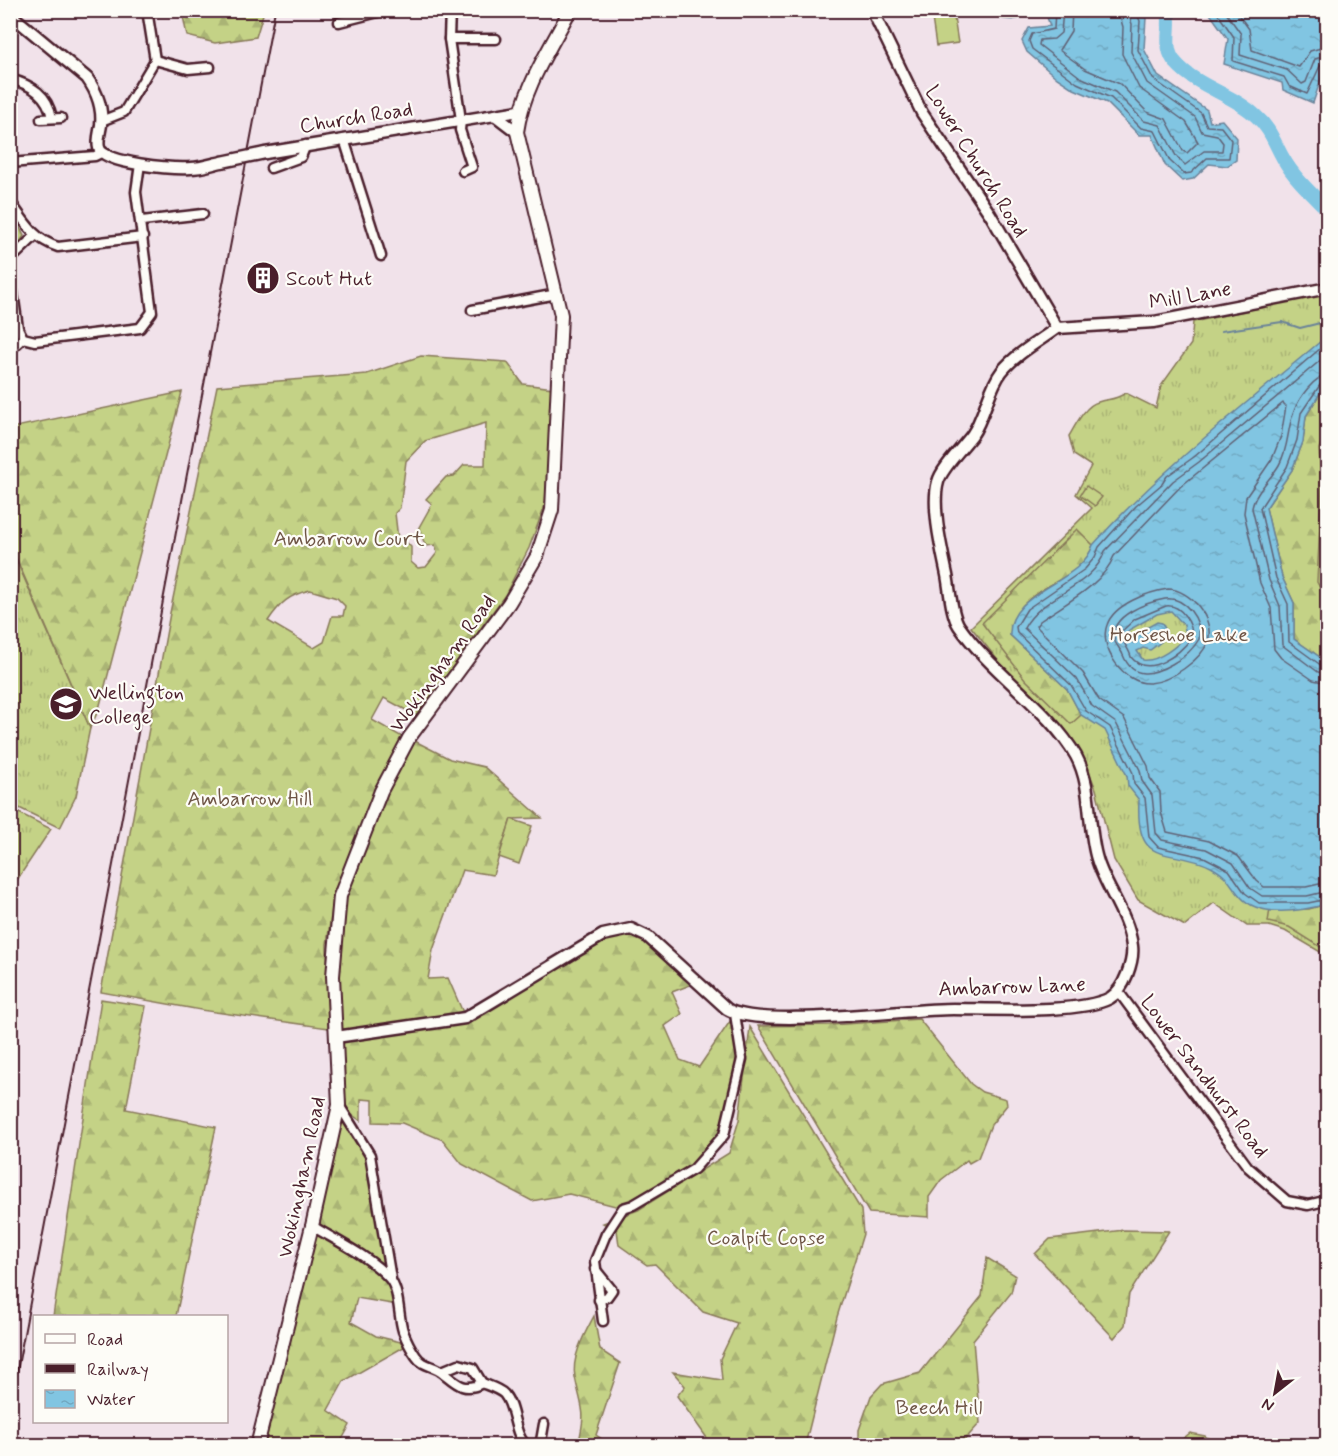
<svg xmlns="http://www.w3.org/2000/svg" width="1338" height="1456" font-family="Mynerve,sans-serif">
<defs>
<pattern id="grass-tufts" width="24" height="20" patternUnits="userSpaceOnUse" patternTransform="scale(1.5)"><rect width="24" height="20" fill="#c4d286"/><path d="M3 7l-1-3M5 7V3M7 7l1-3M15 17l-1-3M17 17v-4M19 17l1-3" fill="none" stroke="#aab474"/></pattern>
<pattern id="forest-firs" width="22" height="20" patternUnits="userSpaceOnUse" patternTransform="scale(1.5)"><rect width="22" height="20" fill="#c4d286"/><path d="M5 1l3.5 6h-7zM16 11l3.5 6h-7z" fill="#aab474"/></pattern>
<pattern id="water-ripples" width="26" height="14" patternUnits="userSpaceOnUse" patternTransform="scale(1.5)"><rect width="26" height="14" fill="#81c5e2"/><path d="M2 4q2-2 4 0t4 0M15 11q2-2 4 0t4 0" fill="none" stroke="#71a9c2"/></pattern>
</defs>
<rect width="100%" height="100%" fill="#f1e2ea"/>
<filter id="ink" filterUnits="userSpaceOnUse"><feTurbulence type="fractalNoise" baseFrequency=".0167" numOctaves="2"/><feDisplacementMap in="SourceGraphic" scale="12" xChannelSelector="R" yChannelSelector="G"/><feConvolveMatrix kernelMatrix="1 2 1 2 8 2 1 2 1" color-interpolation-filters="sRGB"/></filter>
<g filter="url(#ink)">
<g fill="url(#grass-tufts)" stroke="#877858" stroke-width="1.5">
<path d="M 18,224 L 24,236 L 16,248 L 11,243 L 11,227 Z"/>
<path d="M 1327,293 L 1327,956 L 1285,931 L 1269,926 L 1247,926 L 1214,903 L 1185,926 L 1138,900 L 1114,860 L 1096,789 L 1082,755 L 1062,728 L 1000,663 L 971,627 L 1092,508 L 1076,494 L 1091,466 L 1074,455 L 1069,436 C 1075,426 1085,405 1098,402 C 1111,398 1112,401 1126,393 L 1156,408 L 1161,386 L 1191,344 L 1193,322 Z"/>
<path d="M 10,546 L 90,728 L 76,796 L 60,828 L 11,804 Z"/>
<path d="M 11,809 L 51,829 L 11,889 Z"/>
</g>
<g fill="url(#forest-firs)" stroke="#877858" stroke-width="1.5" fill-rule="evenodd">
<path d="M 182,11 L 182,10 L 264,11 L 256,37 L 215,43 L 187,36 Z"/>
<path d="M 421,356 L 507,362 L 523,384 L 553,388 L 545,505 L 529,548 L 505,595 L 417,716 L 384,698 L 372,720 L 402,737 L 407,734 L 375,788 L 334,894 L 327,944 L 328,1028 L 201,1010 L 101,992 L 170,613 L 217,386 L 367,374 ZM 486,423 L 485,465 L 464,465 L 454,476 L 446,477 L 426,499 L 432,504 L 418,529 L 426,546 L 435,545 L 437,553 L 426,567 L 418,568 L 411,562 L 411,547 L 404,540 L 398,539 L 395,513 L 400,508 L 406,461 L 425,441 ZM 310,590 L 337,598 L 345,606 L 343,616 L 332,616 L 324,642 L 314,648 L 268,621 C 280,603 289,595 310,590 Z"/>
<path d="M 1327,382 L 1327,426 L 1319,449 L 1322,486 L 1317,582 L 1327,601 L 1327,662 L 1294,639 L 1294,603 L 1282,577 L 1266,508 L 1292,470 L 1303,442 L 1306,416 Z"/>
<path d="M 182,392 L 99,709 L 90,728 L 11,546 L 11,428 Z"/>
<path d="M 1077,529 L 1093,545 C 1083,577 1043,582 1023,605 C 1017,612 1014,626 1010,635 L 1067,689 L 1081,715 L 1071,724 L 1025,679 L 982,623 Z"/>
<path d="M 409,738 L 450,759 L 484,767 L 542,818 L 511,819 L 493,875 L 462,870 L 433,950 L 428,979 L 448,978 L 465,1017 L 603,935 L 631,929 L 698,982 L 672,992 L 682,1014 L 665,1026 L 680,1060 L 699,1067 L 735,1014 L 742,1059 L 724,1135 L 694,1169 L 623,1208 L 569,1194 L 532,1201 L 462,1164 L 443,1140 L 402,1123 L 373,1122 L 373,1100 L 361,1099 L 361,1121 L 341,1107 L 370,1155 L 398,1305 L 357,1298 L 351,1322 L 376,1336 L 409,1344 L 344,1381 L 328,1410 L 350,1425 L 339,1445 L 257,1446 L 339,1105 L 336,1037 L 340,896 Z"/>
<path d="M 1327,904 L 1327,951 L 1289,927 L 1268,922 L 1270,909 L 1309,909 Z"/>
<path d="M 101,999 L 146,1006 L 126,1109 L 216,1127 L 176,1316 L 53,1316 Z"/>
<path d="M 919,1019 L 971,1084 L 982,1092 L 1006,1099 L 1007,1105 L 991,1125 L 978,1158 L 969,1163 L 967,1160 L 941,1180 L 929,1197 L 929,1217 L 869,1213 L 758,1026 L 830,1025 Z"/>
<path d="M 750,1027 L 861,1210 L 863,1234 L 837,1317 L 805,1445 L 712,1445 L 677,1396 L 685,1386 L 673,1372 L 722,1380 L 720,1359 L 737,1323 L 703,1312 L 655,1264 L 647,1265 L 619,1245 L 617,1230 L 603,1223 L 638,1210 L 729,1153 L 739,1120 Z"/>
<path d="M 1124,1230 L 1169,1231 L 1129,1294 L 1125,1325 L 1114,1338 L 1035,1254 L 1050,1239 Z"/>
<path d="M 987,1258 L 1015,1275 L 1011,1293 L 973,1340 L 980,1423 L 960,1445 L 859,1445 L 859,1430 L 871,1396 L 882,1384 L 920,1373 L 982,1296 Z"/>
<path d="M 594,1316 L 600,1350 L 620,1363 L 596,1435 L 611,1445 L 578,1445 C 587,1410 582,1411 575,1377 C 571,1357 585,1333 594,1316 Z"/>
<path d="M 1190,1433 L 1205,1436 L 1217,1445 L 1175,1445 Z"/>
</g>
<g fill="#c4d286" stroke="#877858" stroke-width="1.5">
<path d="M 931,11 L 953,11 L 958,43 L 936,46 Z"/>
<path d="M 1086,486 L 1102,497 L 1095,506 L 1080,495 Z"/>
<path d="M 511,819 L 532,826 L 519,864 L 499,857 Z"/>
</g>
<g fill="url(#water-ripples)" stroke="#6b8399" stroke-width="1.5" fill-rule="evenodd">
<path d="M 988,11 L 988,10 L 1030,11 C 1018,24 1004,20 989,14 Z"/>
<path d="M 1050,11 L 1138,11 L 1146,18 L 1144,49 L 1158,76 L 1207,110 L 1210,122 L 1222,120 L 1237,138 L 1236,160 L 1227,166 L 1209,164 L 1193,179 L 1182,181 L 1165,165 L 1152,135 L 1139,135 L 1107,103 L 1074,89 L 1057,78 L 1027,52 L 1022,41 L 1029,28 L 1050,26 L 1047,17 Z"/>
<path d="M 1208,11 L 1327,11 L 1327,61 L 1313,103 L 1283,90 L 1282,83 L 1224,64 L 1228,39 Z"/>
<path d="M 1327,340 L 1327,382 L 1306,416 L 1303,442 L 1292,470 L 1266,508 L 1282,577 L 1294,603 L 1294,639 L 1327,662 L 1327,904 C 1302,911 1259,919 1240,896 C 1228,882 1229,877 1211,867 C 1170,846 1135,871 1139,800 L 1128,786 L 1127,776 L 1105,730 L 1081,715 L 1067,689 L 1010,635 C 1008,591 1081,584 1093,545 C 1161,469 1242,407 1321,341 ZM 1171,611 L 1184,625 L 1186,635 C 1178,646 1158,662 1143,660 L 1137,651 L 1143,648 L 1150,650 C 1162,642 1171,637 1162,623 L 1157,622 L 1139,632 L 1133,643 L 1127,636 L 1129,630 L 1157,614 Z"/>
</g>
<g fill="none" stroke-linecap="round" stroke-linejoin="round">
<g stroke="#606174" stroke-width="1.5">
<path d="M 1055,10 L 1054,29 L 1032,34 L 1029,41 L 1032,49 L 1077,83 L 1111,98 L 1141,128 L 1155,131 L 1170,161 L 1184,174 L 1191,173 L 1207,158 L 1229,158 L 1231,140 L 1221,127 L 1207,126 L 1201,113 L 1153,79 L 1138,50 L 1140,21 L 1135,10"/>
<path d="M 1063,10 L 1061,33 L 1054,39 L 1040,40 L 1039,45 L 1080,77 L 1115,92 L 1144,121 L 1160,125 L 1176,156 L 1185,165 L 1204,151 L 1222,151 L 1223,143 L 1217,135 L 1202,132 L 1195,117 L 1147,83 L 1131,52 L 1132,24 L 1127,10"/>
<path d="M 1072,10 L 1071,31 L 1059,50 L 1085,69 L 1120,84 L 1147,112 L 1166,119 L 1183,151 L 1187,153 L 1198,142 L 1186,122 L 1139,88 L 1122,54 L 1123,27 L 1118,10"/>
<path d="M 1215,10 L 1234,37 L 1233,61 L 1284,77 L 1289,86 L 1307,94 L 1320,66 L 1328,62"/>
<path d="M 1224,10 L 1241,34 L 1240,55 L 1287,70 L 1302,84 L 1306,82 L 1315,59 L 1328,55"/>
<path d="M 1235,10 L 1249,29 L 1252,50 L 1299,67 L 1310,51 L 1328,46"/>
<path d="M 1328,346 L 1322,347 L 1194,457 L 1167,476 L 1162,484 L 1136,506 L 1099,547 L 1095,557 L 1085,569 L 1027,609 L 1016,627 L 1017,633 L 1071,685 L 1086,711 L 1110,727 L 1133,773 L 1134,784 L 1145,798 L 1149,837 L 1158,847 L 1204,857 L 1229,870 L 1245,893 L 1259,903 L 1308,903 L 1328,899"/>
<path d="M 1328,354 L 1199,462 L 1173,481 L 1105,551 C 1092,589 1042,594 1024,628 L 1077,679 L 1092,706 L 1116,723 L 1140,770 L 1142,781 L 1152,795 L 1156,833 L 1162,840 L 1206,849 L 1233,863 L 1250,888 L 1262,896 L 1307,896 L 1328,891"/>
<path d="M 1328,375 C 1314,376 1299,398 1294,411 C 1287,428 1289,448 1279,465 C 1271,479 1255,492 1252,508 L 1269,580 L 1280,606 L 1282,645 L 1318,672 L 1328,674"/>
<path d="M 1328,382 L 1320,385 L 1301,413 L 1297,440 L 1287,467 L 1260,508 L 1276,578 L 1288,604 L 1289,642 L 1322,666 L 1328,667"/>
<path d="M 1168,589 C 1190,589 1215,619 1208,641 C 1202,660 1169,682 1150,683 C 1125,685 1098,648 1107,625 C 1114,604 1148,592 1168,589 Z"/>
<path d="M 1165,599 C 1185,596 1202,620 1199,639 C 1193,650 1183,658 1172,664 C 1152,675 1133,680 1123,655 C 1121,649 1115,645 1114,638 C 1110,615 1148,602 1165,599 Z"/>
<path d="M 1166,606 C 1181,604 1193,624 1192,637 C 1180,654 1148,679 1131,657 C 1129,647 1120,642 1122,631 L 1135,619 Z"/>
<path d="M 1328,683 L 1313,680 L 1281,658 L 1274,649 L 1271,608 L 1260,583 L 1244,513 L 1246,497 L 1272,459 L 1281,436 L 1286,406 L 1283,403 L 1180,487 L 1114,556 C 1102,586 1065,603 1040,621 L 1036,626 L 1083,673 L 1099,700 L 1124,718 L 1148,766 L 1150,778 L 1160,792 L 1161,812 L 1167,832 L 1209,841 L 1238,856 L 1257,881 L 1264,887 L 1306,887 L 1328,882"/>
</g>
<path stroke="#6b8399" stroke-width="2" d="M 1221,331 L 1282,322 L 1300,328 L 1328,321"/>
<path stroke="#81c5e2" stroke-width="14" d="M 1168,10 C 1172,28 1162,49 1176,63 C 1197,87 1233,94 1256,116 C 1270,128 1274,142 1283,158 C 1294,178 1311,193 1328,210"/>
<g stroke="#4a1f2b" stroke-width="13">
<g id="minor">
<path d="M 450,10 L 449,39 L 461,120 L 460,130 L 472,167 L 463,171"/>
<path d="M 339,22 L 386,10"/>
<path d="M 449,39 L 496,39"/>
<path d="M 155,60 L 188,69 L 210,67"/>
<path d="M 10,79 C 32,85 48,95 52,118"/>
<path d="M 41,119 L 61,118"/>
<path d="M 101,121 L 124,112 L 155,60 L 147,10"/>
<path d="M 344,139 L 381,256"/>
<path d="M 10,163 L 95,156 L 101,153"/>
<path d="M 271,168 L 301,157 L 306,145"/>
<path d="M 10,201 C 24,221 33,239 58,247 L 143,237"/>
<path d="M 142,221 L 203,214"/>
<path d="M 10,263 L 13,257 L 35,236"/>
<path d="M 10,272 L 18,328 L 23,338 L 35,341 L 140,328 L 152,312 L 136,192 L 140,164"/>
<path d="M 472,310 L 557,294"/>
<path d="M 10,350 L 23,338"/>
<path d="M 1118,991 L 1248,1167 L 1287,1201 L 1308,1205 L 1328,1200"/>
<path d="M 339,1105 L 370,1155 L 391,1279"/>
<path d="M 312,1226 C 337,1241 369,1256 389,1278 C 400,1290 398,1316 403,1331 C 406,1339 411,1349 416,1356 C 423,1367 434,1365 442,1372 C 456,1383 464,1393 482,1383 L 473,1368 L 459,1364 L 442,1371"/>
<path d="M 595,1269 L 612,1290 L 607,1297 L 599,1300"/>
<path d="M 603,1321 L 595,1261 L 606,1234 L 623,1208 L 633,1205 L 694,1169 L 724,1135 L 742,1059 L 735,1014"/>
<path d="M 482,1383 C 489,1386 499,1389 504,1394 C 516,1408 513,1435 527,1446"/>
<path d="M 536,1446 L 541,1441 L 544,1424"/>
</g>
</g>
<g stroke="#4a1f2b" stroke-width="15">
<g id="tertiary">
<path d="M 872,10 L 922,113 L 990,214 L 1057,328"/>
<path d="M 10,14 L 87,78 C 97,92 103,107 101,125 C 100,132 97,141 99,148 C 104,164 174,169 191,168 C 201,168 212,164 222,162"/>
<path d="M 496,116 L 517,132"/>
<path d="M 265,153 L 519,111"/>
<path d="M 1057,328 L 1154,322 L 1328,288"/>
<path d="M 336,1037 L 465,1018 L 603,935 L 631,929 L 648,937 L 727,1009 C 758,1029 908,1009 953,1009 C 990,1009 1080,1014 1110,998 C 1124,990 1134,961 1132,946 C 1128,914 1105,887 1097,859 C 1087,827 1093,787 1076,756 C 1050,710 991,672 959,626 C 951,614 950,590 947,575 C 942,551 931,506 938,482 C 941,469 963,447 972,435 C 985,416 988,389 1002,371 C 1016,354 1039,341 1057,328"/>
</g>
</g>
<g stroke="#4a1f2b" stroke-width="16">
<path id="primary" d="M 257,1446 L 312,1226 L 339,1105 L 333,976 L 340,896 L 381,791 L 409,738 L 509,603 L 537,556 L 552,510 L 561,315 L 517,132 C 523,88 550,49 570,10"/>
</g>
<use href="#minor" stroke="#fdfcf7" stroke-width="8"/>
<use href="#tertiary" stroke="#fdfcf7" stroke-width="10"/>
<use href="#primary" stroke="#fdfcf7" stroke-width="12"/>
<path stroke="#4a1f2b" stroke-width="2" d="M 10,1408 L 275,10"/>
<g stroke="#4a1f2b" stroke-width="15" stroke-linecap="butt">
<path id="tertiary-bridge" d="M 222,162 L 265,153"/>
</g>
<use href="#tertiary-bridge" stroke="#fdfcf7" stroke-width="10"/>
</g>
</g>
<defs>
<g id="building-disc" transform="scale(1.725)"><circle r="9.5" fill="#4a1f2b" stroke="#fdfcf7"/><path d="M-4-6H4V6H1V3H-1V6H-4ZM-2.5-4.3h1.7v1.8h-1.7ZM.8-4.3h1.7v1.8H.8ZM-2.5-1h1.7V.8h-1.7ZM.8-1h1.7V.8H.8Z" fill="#fff"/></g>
<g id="school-disc" transform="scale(1.725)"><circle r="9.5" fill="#4a1f2b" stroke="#fdfcf7"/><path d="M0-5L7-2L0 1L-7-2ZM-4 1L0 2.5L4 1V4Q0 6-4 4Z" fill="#fff"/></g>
</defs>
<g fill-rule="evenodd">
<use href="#building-disc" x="263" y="278"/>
<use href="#school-disc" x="66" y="704"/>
</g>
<g text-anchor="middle" stroke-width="4.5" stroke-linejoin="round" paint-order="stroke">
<g font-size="21" fill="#4a1f2b" stroke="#fdfcf7">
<text transform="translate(356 117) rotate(-9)" y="7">Church Road</text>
<text transform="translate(977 161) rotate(58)" y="7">Lower Church Road</text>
<text transform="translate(1190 295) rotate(-10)" y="7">Mill Lane</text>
<text transform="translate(442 663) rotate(-54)" y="7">Wokingham Road</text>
<text transform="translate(1012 986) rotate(-2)" y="7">Ambarrow Lane</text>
<text transform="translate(1205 1076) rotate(53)" y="7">Lower Sandhurst Road</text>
<text transform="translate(301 1177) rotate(-78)" y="7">Wokingham Road</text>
</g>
<g font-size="21" fill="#4a1f2b" stroke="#fdfcf7" text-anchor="start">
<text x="286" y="285">Scout Hut</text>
<text x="89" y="699">Wellington<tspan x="89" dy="24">College</tspan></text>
</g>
<g font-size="21" fill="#6f5546" stroke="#fdfcf7">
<text x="349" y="545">Ambarrow Court</text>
<text x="1179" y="641">Horseshoe Lake</text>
<text x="250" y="805">Ambarrow Hill</text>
<text x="766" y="1244">Coalpit Copse</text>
<text x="939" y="1414">Beech Hill</text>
</g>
</g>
<rect width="1338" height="1456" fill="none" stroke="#fdfcf7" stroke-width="36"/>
<rect x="18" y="18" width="1302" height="1420" fill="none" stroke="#4a1f2b" stroke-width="2" filter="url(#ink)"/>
<rect x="33" y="1315" width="195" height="108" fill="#fdfcf7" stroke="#b5a4a5" stroke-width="1.5"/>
<rect x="45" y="1334" width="30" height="9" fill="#fdfcf7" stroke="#b5a4a5" stroke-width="1.5"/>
<text x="87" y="1345" font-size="18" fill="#4a1f2b">Road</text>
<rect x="45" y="1364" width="30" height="9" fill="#4a1f2b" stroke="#b5a4a5" stroke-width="1.5"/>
<text x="87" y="1375" font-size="18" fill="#4a1f2b">Railway</text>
<rect x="45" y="1390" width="30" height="18" fill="url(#water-ripples)" stroke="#b5a4a5" stroke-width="1.5"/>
<text x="87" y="1405" font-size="18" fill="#4a1f2b">Water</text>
<g transform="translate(1275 1393) rotate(211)" stroke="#fdfcf7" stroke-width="4.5" paint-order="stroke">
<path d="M0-4.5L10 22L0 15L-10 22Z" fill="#4a1f2b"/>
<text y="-9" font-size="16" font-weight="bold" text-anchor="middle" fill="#4a1f2b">N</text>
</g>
</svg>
